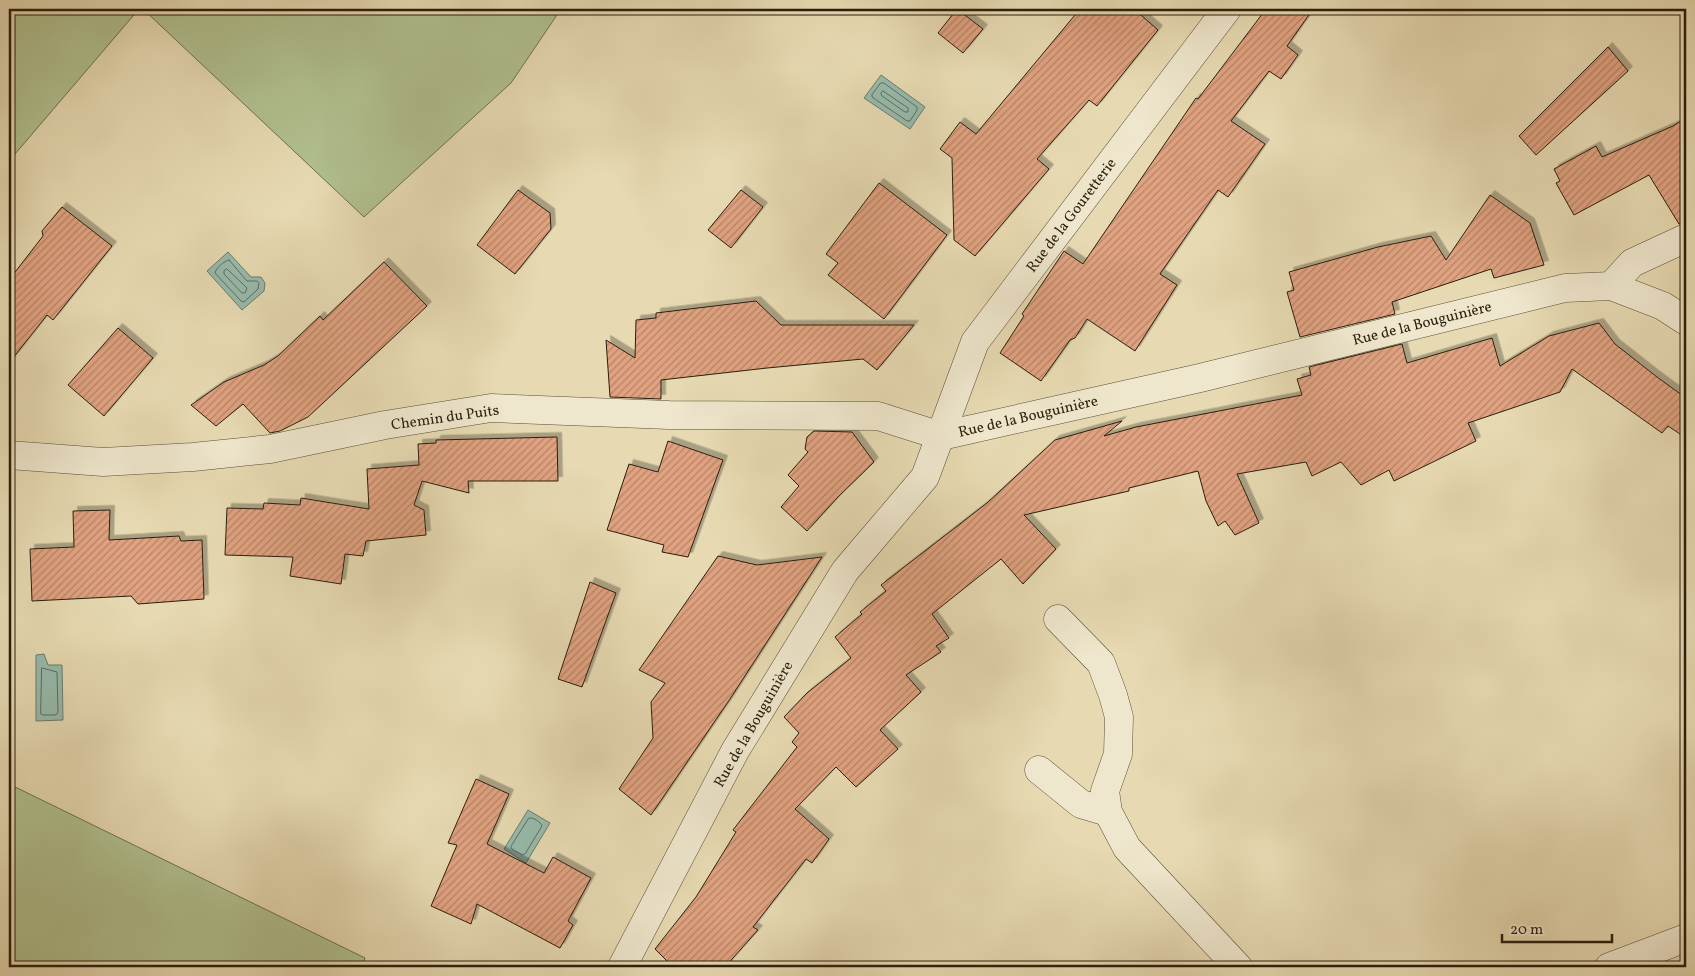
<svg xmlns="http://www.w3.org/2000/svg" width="1695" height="976" font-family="Vollkorn,serif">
<defs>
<pattern id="building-hatch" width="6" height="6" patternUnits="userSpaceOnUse" patternTransform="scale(1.25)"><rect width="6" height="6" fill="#e0a280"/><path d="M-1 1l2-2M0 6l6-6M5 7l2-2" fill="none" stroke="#b68367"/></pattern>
<filter id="shadow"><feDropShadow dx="4.5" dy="-4.5" stdDeviation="0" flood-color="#0004"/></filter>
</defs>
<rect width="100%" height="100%" fill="#e7dab2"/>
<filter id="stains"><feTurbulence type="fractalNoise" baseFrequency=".004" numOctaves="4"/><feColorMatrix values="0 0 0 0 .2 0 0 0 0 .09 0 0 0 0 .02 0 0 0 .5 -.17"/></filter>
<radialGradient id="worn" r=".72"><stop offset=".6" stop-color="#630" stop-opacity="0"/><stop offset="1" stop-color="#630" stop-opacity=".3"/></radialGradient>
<g fill="#b1c08f" stroke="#6e6f4e">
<path d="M 9,9 L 139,9 L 9,161 Z"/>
<path d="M 143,9 L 561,9 L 511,83 L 364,217 Z"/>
<path d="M 9,784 L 365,958 L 362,967 L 9,967 Z"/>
</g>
<g fill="#97bbad" stroke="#6b7c6d">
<path d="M 881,75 L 925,107 L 910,129 L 864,98 Z"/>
<path d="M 228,252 L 251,277 L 261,277 L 265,283 L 264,291 L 242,310 L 207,271 Z"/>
<path d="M 44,654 L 48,665 L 62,665 L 63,720 L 36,721 L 36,655 Z"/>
<path d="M 528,810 L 550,823 L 526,863 L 504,849 Z"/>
</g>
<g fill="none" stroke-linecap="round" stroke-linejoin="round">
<g stroke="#606c5e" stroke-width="1">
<path d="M 881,83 L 884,83 L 917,107 L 917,110 L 910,121 L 907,121 L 872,97 L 872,95 Z"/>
<path d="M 883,91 L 908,108 L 908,112 L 905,112 L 882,96 L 881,94 Z"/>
<path d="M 229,260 L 247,281 L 257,281 L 259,283 L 258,289 L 244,302 L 241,301 L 215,273 C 216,268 224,261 229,260 Z"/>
<path d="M 227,269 L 247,288 L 245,293 L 242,293 L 224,274 L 224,271 Z"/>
<path d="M 42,668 L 57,672 L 58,712 L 56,715 L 43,715 L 41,714 Z"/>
<path d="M 529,818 C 533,817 541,822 542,826 L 525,854 L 523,855 L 512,849 L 511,847 Z"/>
</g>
</g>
<g fill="url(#building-hatch)" stroke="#2a1e0e" filter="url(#shadow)">
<path d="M 957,9 L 983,29 L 963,53 L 938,33 Z"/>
<path d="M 1080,9 L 1134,9 L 1158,30 L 1097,106 L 1089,100 L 1037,159 L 1049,169 L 975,256 L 954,240 L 952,158 L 940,149 L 960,122 L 976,134 Z"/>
<path d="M 1266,9 L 1313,9 L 1287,46 L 1298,55 L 1281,79 L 1269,71 L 1231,121 L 1265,144 L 1228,197 L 1218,190 L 1160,274 L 1177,285 L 1135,351 L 1087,319 L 1075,338 L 1070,340 L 1041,381 L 1000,353 L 1024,316 L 1022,314 L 1064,251 L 1083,264 L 1196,98 L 1198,99 Z"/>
<path d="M 1608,47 L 1628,71 L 1536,155 L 1519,136 Z"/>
<path d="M 1686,118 L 1686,223 L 1679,224 L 1649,175 L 1574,215 L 1556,183 L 1560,181 L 1554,169 L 1596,146 L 1602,157 L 1673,126 Z"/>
<path d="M 879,183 L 947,235 L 884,319 L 828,275 L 838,263 L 826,254 Z"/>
<path d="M 518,190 L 550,213 L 551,229 L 515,274 L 477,245 Z"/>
<path d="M 741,190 L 763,207 L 731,248 L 708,230 Z"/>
<path d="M 1490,195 L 1530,223 L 1544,265 L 1494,278 L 1491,269 L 1392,302 L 1395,314 L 1300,337 L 1287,292 L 1294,290 L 1289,272 L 1378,247 L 1431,236 L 1446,260 Z"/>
<path d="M 62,207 L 112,246 L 53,320 L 47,315 L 9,363 L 9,280 L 43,236 L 42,231 Z"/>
<path d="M 384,262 L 427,306 L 308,417 L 280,431 L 270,433 L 243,404 L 216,426 L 191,405 L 224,382 L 264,365 L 278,356 L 320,316 L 323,320 Z"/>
<path d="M 756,301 L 781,325 L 914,325 L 877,370 L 863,359 L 767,368 L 661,380 L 661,399 L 610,397 L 606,340 L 635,358 L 636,320 L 656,318 L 656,313 Z"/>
<path d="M 1599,323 L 1615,344 L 1657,377 L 1686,398 L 1686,438 L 1668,426 L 1662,433 L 1572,369 L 1560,392 L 1468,423 L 1476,441 L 1394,481 L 1389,470 L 1361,485 L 1341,462 L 1312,476 L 1306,462 L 1237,474 L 1259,523 L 1235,535 L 1225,521 L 1218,526 L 1206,501 L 1198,471 L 1129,488 L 1129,491 L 1024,515 L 1056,549 L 1023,584 L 1001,559 L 932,614 L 949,638 L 936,646 L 941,652 L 906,675 L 921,692 L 880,730 L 898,749 L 856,787 L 836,767 L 795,809 L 829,839 L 812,863 L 806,859 L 753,927 L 758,930 L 725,967 L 673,967 L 655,949 L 696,897 L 736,832 L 733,830 L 797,747 L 792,742 L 799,733 L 784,717 L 807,693 L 851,658 L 835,637 L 862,614 L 860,612 L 886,591 L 881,585 L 987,503 L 1055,440 L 1122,421 L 1104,436 L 1136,427 L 1302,395 L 1297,379 L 1311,375 L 1309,367 L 1402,344 L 1407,363 L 1492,338 L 1500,366 L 1549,336 Z"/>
<path d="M 118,328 L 153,358 L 104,416 L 68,385 Z"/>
<path d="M 814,431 L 852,432 L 874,462 L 838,497 L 807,531 L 781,507 L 799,486 L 788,475 L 808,452 L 805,449 L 807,437 Z"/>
<path d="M 557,437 L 558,481 L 468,481 L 469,493 L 422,481 L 414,505 L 424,510 L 426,535 L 366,541 L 363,556 L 345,554 L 341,584 L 290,576 L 293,557 L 225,555 L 227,508 L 263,509 L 264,503 L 300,505 L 301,498 L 369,509 L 367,469 L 419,465 L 418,444 L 436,443 L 436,440 Z"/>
<path d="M 668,441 L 723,460 L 688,557 L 662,552 L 664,545 L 607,530 L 629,464 L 658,472 Z"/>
<path d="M 110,510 L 109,540 L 179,536 L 181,541 L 202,540 L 204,599 L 138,604 L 131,596 L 32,601 L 30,549 L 74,547 L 73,511 Z"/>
<path d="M 718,556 L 757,565 L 822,557 L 730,699 L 651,815 L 619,789 L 653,738 L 651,702 L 665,683 L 639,670 Z"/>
<path d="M 590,582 L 616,593 L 582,687 L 558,679 Z"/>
<path d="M 476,779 L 509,794 L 487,844 L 544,873 L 553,857 L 591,878 L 568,921 L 573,925 L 560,948 L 477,904 L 471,924 L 431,906 L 457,845 L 448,843 Z"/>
</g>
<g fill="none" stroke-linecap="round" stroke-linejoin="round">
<g stroke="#594d37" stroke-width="29">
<g id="minor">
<path d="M 1611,286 L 1632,263 L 1686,238"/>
<path d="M 941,436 L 1200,378 L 1565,288 L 1611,286 L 1663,306 L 1686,321"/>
<path d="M 9,455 L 103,462 L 193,457 L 270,449 L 385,425 L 491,408 L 669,415 L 878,416 L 941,436"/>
<path d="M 1058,619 L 1101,663 L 1113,695 L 1119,717 L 1118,754 L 1105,791 L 1108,812 L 1127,848 L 1238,967"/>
<path d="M 1039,770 L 1081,804 L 1108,812"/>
<path d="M 622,967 L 735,751 L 845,571 L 925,477 L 975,342 L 1227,9"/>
</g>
</g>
<g stroke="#594d37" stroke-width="29">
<path id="tertiary" d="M 1609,967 L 1686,938"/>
</g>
<use href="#minor" stroke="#efe7cd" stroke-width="28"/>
<use href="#tertiary" stroke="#efe7cd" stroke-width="28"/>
</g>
<g text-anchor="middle" stroke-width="4" stroke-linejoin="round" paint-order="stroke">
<g font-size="15" fill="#2a1e0e" stroke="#efe7cd">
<text transform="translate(1071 215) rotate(-53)" y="5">Rue de la Gouretterie</text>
<text transform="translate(1422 323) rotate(-14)" y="5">Rue de la Bouguinière</text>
<text transform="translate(1028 416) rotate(-13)" y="5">Rue de la Bouguinière</text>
<text transform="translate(445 417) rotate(-8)" y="5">Chemin du Puits</text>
<text transform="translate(753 724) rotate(-60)" y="5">Rue de la Bouguinière</text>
</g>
</g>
<rect width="1695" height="976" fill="none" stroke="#e7dab2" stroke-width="30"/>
<rect x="10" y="10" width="1675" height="956" fill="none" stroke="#2a1e0e" stroke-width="2.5"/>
<rect x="15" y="15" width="1665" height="946" fill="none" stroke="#2a1e0e"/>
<path d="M1502 934v8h110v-8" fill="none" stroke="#2a1e0e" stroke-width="2.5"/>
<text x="1510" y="934" font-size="15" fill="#2a1e0e" stroke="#efe7cd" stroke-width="4" paint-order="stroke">20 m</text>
<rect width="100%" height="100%" filter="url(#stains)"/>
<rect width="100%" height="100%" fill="url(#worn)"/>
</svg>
